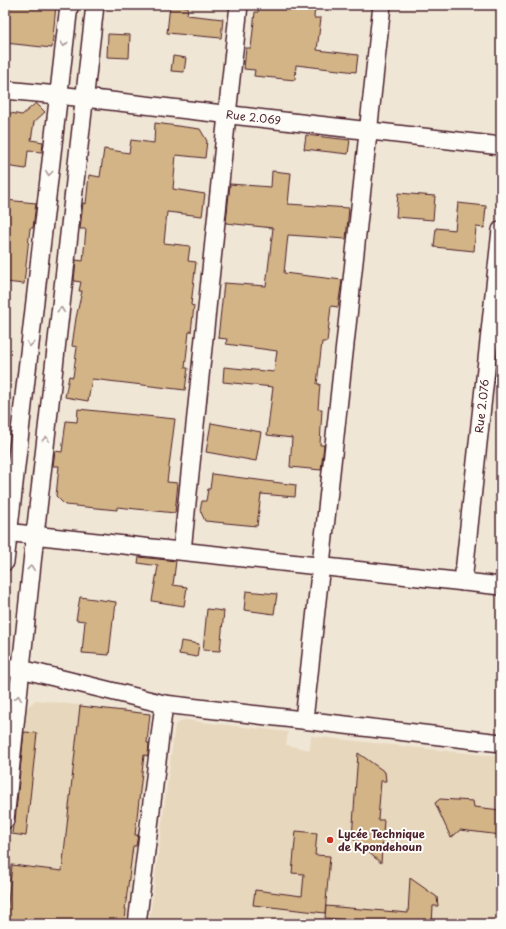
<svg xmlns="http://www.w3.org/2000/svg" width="506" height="929" font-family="'Playpen Sans',sans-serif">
<rect width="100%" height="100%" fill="#f0e6d5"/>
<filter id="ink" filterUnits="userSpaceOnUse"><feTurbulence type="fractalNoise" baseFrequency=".025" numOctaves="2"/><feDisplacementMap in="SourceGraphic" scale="8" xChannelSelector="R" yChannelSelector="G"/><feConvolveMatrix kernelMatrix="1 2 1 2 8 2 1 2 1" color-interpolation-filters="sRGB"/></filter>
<g filter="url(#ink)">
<g fill="#e7d7bd">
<path d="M 36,700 L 150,714 L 127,924 L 5,924 L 5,882 L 25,709 Z"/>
<path d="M 184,720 L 288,732 L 286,745 L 310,750 L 311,736 L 501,757 L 501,924 L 149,924 L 175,725 Z"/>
</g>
<g fill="#d2b486" stroke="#4a1f2b">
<path d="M 5,5 L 56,5 L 52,48 L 5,43 Z"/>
<path d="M 170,5 L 188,7 L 187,15 L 223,19 L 221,38 L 167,33 Z"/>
<path d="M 259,5 L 315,5 L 314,18 L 321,18 L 317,50 L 358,55 L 356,72 L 296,65 L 295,80 L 254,76 L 255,70 L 244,69 L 246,48 L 251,48 L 255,12 L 258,12 Z"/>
<path d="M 108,34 L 130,35 L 129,58 L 107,57 Z"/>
<path d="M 173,56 L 186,58 L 184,72 L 171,71 Z"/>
<path d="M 36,103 L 45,112 L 34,122 L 31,140 L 43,142 L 42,152 L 28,151 L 26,169 L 5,166 L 5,112 L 22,115 Z"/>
<path d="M 155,123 L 200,129 L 207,141 L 205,158 L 176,155 L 173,189 L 205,194 L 202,216 L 167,212 L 164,243 L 190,246 L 188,261 L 196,262 L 191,305 L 194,306 L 191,332 L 189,332 L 185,368 L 188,368 L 185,390 L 92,379 L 88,401 L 65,397 L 69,376 L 73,377 L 77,347 L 72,346 L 76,318 L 82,291 L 79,291 L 81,282 L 74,281 L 76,260 L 83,261 L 86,229 L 80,229 L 83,203 L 86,204 L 89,175 L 100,177 L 104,149 L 129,153 L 131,140 L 154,143 Z"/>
<path d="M 306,135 L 350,140 L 348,154 L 304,149 Z"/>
<path d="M 272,171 L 291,173 L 288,204 L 349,208 L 346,239 L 288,235 L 284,273 L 342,280 L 338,307 L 331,306 L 327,342 L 322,342 L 317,384 L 320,384 L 318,409 L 322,409 L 320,445 L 324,445 L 321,470 L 290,467 L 292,438 L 267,435 L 273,387 L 223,382 L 224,367 L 274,372 L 277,351 L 226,344 L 227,339 L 218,338 L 224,283 L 266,286 L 273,228 L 226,223 L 230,184 L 271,187 Z"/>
<path d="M 398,193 L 435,196 L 433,220 L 396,217 Z"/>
<path d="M 5,200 L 36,203 L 33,228 L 30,228 L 24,284 L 5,282 Z"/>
<path d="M 458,203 L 486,206 L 484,228 L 476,227 L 474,251 L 434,247 L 436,228 L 455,230 Z"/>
<path d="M 78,409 L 175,419 L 167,482 L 178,483 L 175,513 L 117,507 L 117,510 L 65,505 L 56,496 L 59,466 L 53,466 L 55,451 L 62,452 L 66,421 L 77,422 Z"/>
<path d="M 211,423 L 261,432 L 256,461 L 206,452 Z"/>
<path d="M 212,474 L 296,485 L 295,497 L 261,494 L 257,526 L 205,521 L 200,510 L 202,501 L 206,501 L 208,489 L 210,489 Z"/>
<path d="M 139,557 L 176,561 L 173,585 L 187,587 L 184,606 L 152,601 L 158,566 L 138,563 Z"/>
<path d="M 246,591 L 277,594 L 274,614 L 244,610 Z"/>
<path d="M 80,597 L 116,602 L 114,620 L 113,620 L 109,655 L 82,653 L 85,621 L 76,620 Z"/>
<path d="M 207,609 L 224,611 L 220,651 L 203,650 Z"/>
<path d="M 181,641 L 199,644 L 197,657 L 179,654 Z"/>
<path d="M 80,706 L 150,714 L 147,743 L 149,743 L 148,756 L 144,755 L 135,835 L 138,835 L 136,846 L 133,846 L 125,909 L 126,909 L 125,924 L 27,924 L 6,922 L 12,865 L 62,871 Z"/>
<path d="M 24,732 L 37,733 L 26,836 L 12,834 L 13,825 L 15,821 Z"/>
<path d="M 358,753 L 385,772 L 386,781 L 381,781 L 378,820 L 384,820 L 381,863 L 352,838 Z"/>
<path d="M 440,799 L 473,801 L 474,807 L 501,810 L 501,835 L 460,830 L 451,838 L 435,803 Z"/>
<path d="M 296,831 L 317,833 L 315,855 L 330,856 L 325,913 L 253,905 L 255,890 L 302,896 L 304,874 L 292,873 Z"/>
<path d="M 410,878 L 437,897 L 438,906 L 433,906 L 432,924 L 389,924 L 325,918 L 326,906 L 408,913 Z"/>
</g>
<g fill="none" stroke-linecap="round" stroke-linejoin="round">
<g stroke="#4a1f2b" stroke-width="20">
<g id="minor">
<path id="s1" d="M 5,90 L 58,95 L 501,146"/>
<path d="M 5,532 L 501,586"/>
<path d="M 182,551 L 227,115 L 239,5"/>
<path d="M 5,562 L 69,5"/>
<path id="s2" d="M 463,582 L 501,230"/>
<path d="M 5,667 L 21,669 L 164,704 L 501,743"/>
<path d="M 304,720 L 382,5"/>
<path d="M 5,820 L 35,535 L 95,5"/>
<path d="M 137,924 L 164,704"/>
</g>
</g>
<use href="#minor" stroke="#fdfcf7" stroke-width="17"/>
</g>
<defs><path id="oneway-chevron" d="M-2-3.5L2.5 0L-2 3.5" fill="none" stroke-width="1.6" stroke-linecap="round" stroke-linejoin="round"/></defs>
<g stroke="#ac999b">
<use href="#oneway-chevron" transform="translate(64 44) rotate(97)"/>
<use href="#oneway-chevron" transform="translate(49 173) rotate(97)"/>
<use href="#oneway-chevron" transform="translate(61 310) rotate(-84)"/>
<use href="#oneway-chevron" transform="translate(30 344) rotate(97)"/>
<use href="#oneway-chevron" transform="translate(46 439) rotate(-83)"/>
<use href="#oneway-chevron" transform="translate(31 568) rotate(-84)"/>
<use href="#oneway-chevron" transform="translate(18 698) rotate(-84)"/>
</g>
</g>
<circle fill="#c8321e" stroke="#fdfcf7" stroke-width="1.5" cx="330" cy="840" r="4"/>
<g text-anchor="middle" stroke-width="4" stroke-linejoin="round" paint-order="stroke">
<g font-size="11" fill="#4a1f2b" stroke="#fdfcf7">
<text dy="4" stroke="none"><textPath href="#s1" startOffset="250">Rue 2.069</textPath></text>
<text dy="4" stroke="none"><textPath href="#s2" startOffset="177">Rue 2.076</textPath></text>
</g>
<g font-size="11" font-weight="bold" fill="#4a1f2b" stroke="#fdfcf7" text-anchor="start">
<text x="338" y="838">Lycée Technique<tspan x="338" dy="13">de Kpondehoun</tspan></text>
</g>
</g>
<rect width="506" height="929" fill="none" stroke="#fdfcf7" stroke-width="20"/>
<rect x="10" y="10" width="486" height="909" fill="none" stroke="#4a1f2b" stroke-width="1.5" filter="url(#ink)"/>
</svg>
